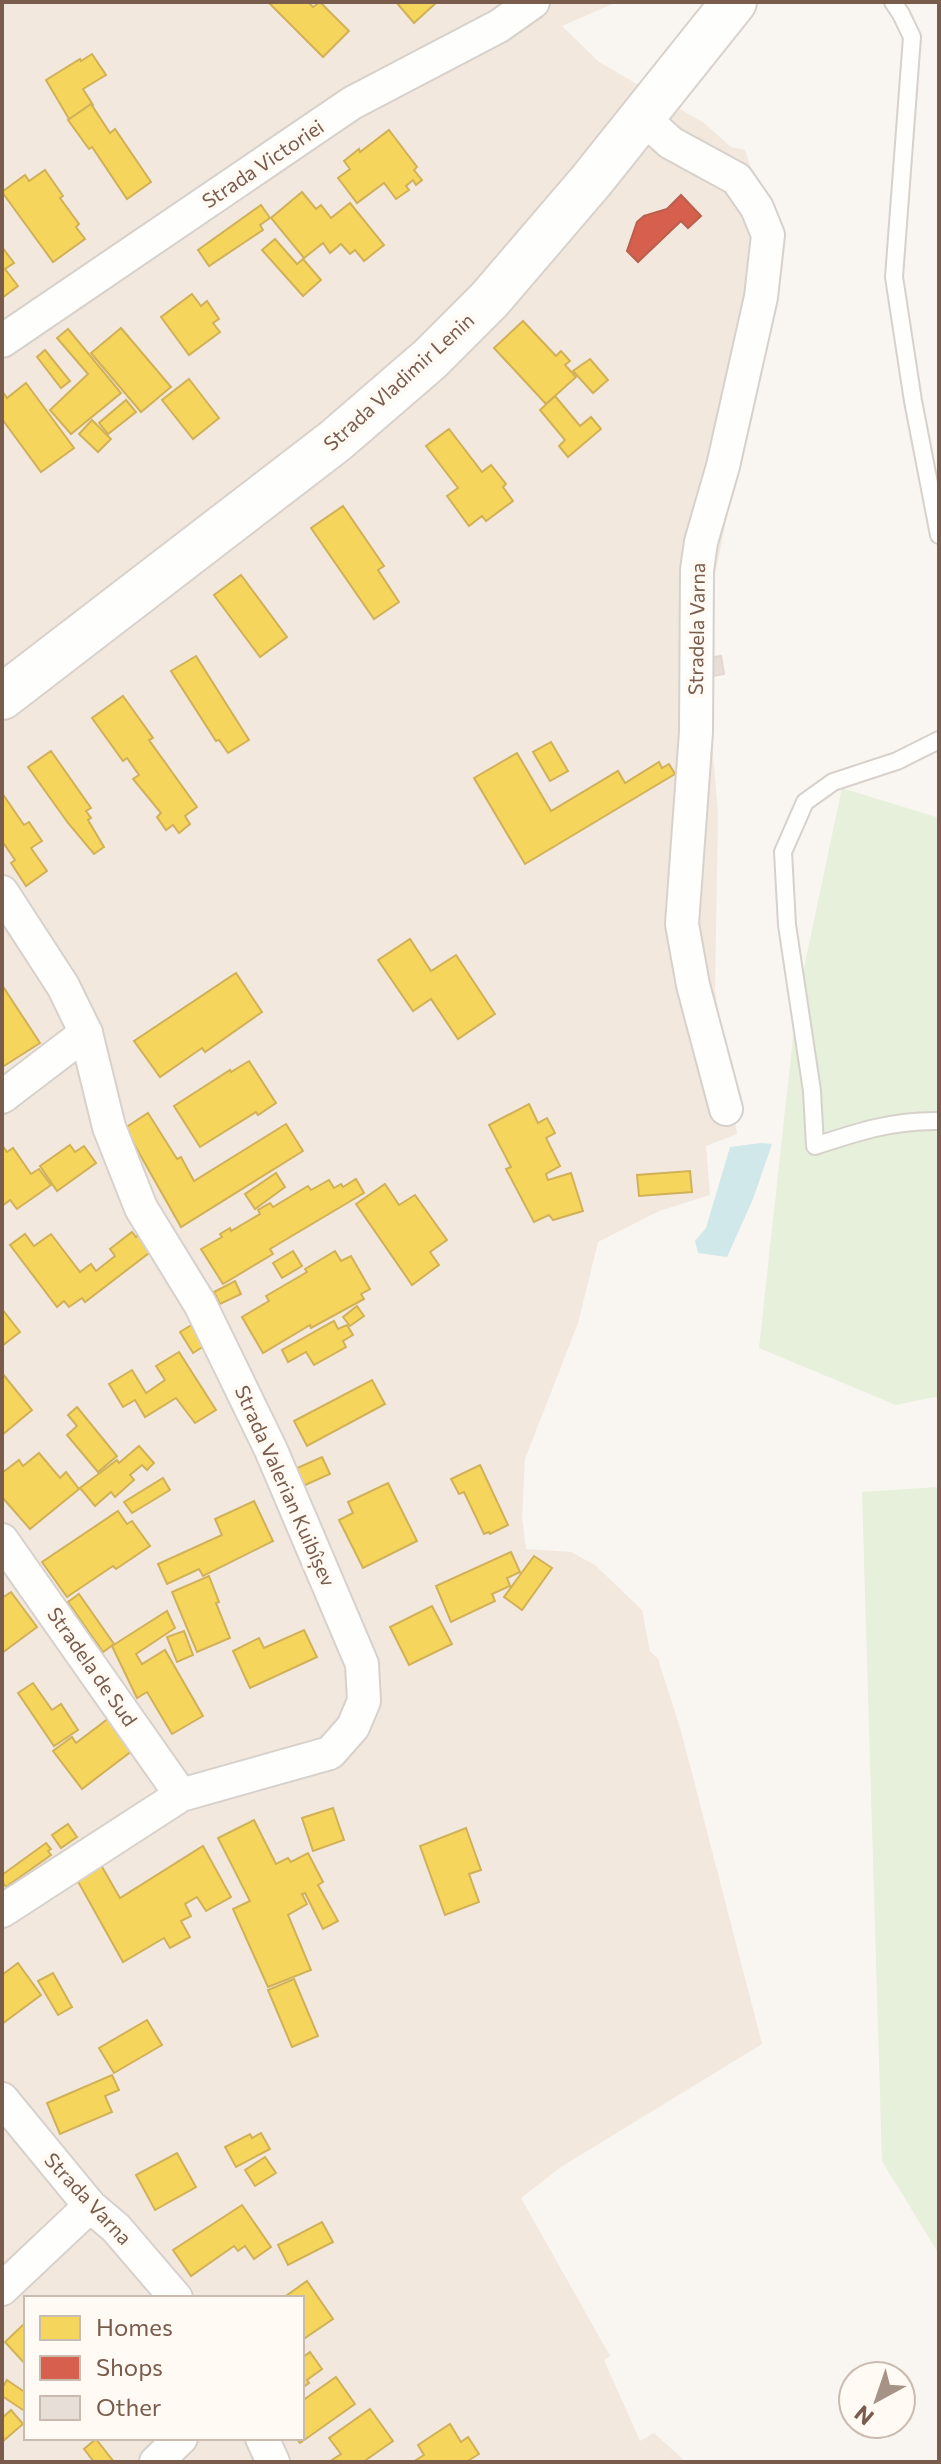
<svg xmlns="http://www.w3.org/2000/svg" width="941" height="2464" font-family="Commissioner,sans-serif">
<rect width="100%" height="100%" fill="#f9f5f0"/>
<path fill="#f2e8de" fill-rule="evenodd" d="M 2,2 L 617,2 L 562,26 L 599,62 L 704,123 L 731,147 L 745,150 L 780,258 L 708,609 L 705,658 L 718,813 L 715,990 L 737,1134 L 706,1146 L 710,1195 L 659,1211 L 598,1242 L 578,1323 L 525,1459 L 522,1517 L 526,1549 L 571,1552 L 595,1565 L 642,1610 L 650,1651 L 658,1659 L 681,1731 L 762,2044 L 561,2167 L 521,2198 L 610,2356 L 604,2360 L 640,2441 L 654,2433 L 686,2462 L 2,2462 ZM 26,2298 L 302,2298 L 302,2438 L 26,2438 Z"/>
<g fill="#e7f0db">
<path d="M 842,788 L 939,818 L 939,1399 L 934,1397 L 896,1405 L 759,1348 L 797,1001 Z"/>
<path d="M 939,1487 L 939,2254 L 882,2161 L 862,1492 Z"/>
</g>
<path fill="#d0e8ea" d="M 761,1143 L 772,1144 L 753,1199 L 727,1257 L 698,1253 L 695,1241 L 706,1228 L 730,1147 Z"/>
<g fill="#f6d55c" stroke="#d1b158" stroke-width="2">
<path d="M 268,2 L 308,2 L 313,7 L 320,2 L 349,31 L 323,57 Z"/>
<path d="M 396,2 L 437,2 L 414,23 Z"/>
<path d="M 92,54 L 106,75 L 83,89 L 93,105 L 69,119 L 46,80 L 80,59 L 81,61 Z"/>
<path d="M 91,104 L 110,133 L 115,129 L 151,182 L 127,199 L 92,147 L 89,149 L 68,120 Z"/>
<path d="M 389,130 L 417,167 L 414,170 L 422,180 L 416,185 L 413,180 L 406,186 L 409,190 L 396,199 L 384,183 L 357,203 L 338,178 L 350,169 L 344,161 L 359,149 L 360,152 Z"/>
<path d="M 45,170 L 63,196 L 60,198 L 79,224 L 76,227 L 85,239 L 53,262 L 2,192 L 25,175 L 29,181 Z"/>
<path d="M 302,192 L 316,209 L 321,205 L 331,218 L 350,203 L 384,245 L 364,261 L 355,250 L 350,254 L 341,244 L 330,253 L 323,243 L 304,258 L 271,218 Z"/>
<path d="M 261,205 L 270,218 L 260,225 L 263,230 L 209,266 L 198,250 Z"/>
<path d="M 275,239 L 297,264 L 303,259 L 321,280 L 303,296 L 262,250 Z"/>
<path d="M 2,247 L 14,263 L 5,269 L 18,286 L 2,298 Z"/>
<path d="M 192,294 L 201,306 L 207,301 L 219,319 L 213,323 L 220,332 L 189,355 L 161,317 Z"/>
<path d="M 523,321 L 556,356 L 561,351 L 570,361 L 565,365 L 576,377 L 546,404 L 494,348 Z"/>
<path d="M 121,328 L 171,387 L 141,412 L 91,353 Z"/>
<path d="M 68,329 L 121,393 L 71,434 L 50,410 L 88,374 L 57,338 Z"/>
<path d="M 45,350 L 70,381 L 61,388 L 37,357 Z"/>
<path d="M 590,359 L 608,380 L 593,393 L 573,371 Z"/>
<path d="M 189,379 L 219,418 L 193,439 L 162,400 Z"/>
<path d="M 26,383 L 74,448 L 41,472 L 2,419 L 2,391 L 7,398 Z"/>
<path d="M 555,396 L 580,426 L 591,417 L 601,429 L 568,457 L 559,446 L 565,440 L 540,410 Z"/>
<path d="M 126,400 L 136,412 L 108,434 L 99,423 Z"/>
<path d="M 92,420 L 111,439 L 98,452 L 79,434 Z"/>
<path d="M 449,429 L 482,472 L 491,465 L 506,484 L 503,487 L 513,501 L 486,521 L 482,516 L 469,526 L 447,496 L 458,488 L 426,446 Z"/>
<path d="M 343,506 L 384,566 L 378,570 L 399,602 L 374,619 L 311,528 Z"/>
<path d="M 241,575 L 287,637 L 260,657 L 214,595 Z"/>
<path d="M 196,656 L 249,740 L 228,753 L 219,740 L 216,741 L 171,671 Z"/>
<path d="M 123,696 L 153,738 L 149,740 L 197,807 L 185,816 L 190,824 L 179,833 L 173,825 L 166,830 L 157,817 L 161,813 L 133,779 L 139,775 L 127,758 L 123,761 L 92,718 Z"/>
<path d="M 551,742 L 568,771 L 550,781 L 533,752 Z"/>
<path d="M 51,751 L 91,808 L 86,811 L 91,818 L 88,820 L 104,847 L 94,854 L 68,823 L 28,767 Z"/>
<path d="M 517,753 L 551,811 L 618,771 L 625,783 L 659,762 L 662,768 L 669,764 L 675,774 L 525,864 L 474,778 Z"/>
<path d="M 2,793 L 24,825 L 29,822 L 42,841 L 31,848 L 47,871 L 26,886 L 11,863 L 15,860 L 2,841 Z"/>
<path d="M 410,939 L 431,971 L 456,955 L 495,1014 L 458,1039 L 431,999 L 413,1011 L 378,960 Z"/>
<path d="M 236,973 L 262,1012 L 205,1052 L 202,1048 L 160,1077 L 134,1041 Z"/>
<path d="M 2,985 L 40,1043 L 4,1066 L 2,1063 Z"/>
<path d="M 249,1061 L 276,1103 L 258,1115 L 256,1112 L 200,1147 L 174,1106 L 230,1070 L 231,1072 Z"/>
<path d="M 529,1104 L 538,1123 L 547,1118 L 555,1133 L 546,1138 L 560,1166 L 546,1174 L 548,1180 L 571,1173 L 583,1211 L 553,1220 L 549,1215 L 534,1222 L 506,1169 L 511,1167 L 489,1125 Z"/>
<path d="M 148,1113 L 177,1159 L 181,1157 L 194,1181 L 286,1124 L 303,1151 L 181,1227 L 125,1128 Z"/>
<path d="M 2,1145 L 7,1152 L 13,1148 L 31,1174 L 39,1169 L 51,1185 L 17,1209 L 10,1200 L 2,1206 Z"/>
<path d="M 70,1145 L 75,1152 L 84,1146 L 96,1163 L 57,1191 L 40,1166 Z"/>
<path d="M 690,1171 L 692,1192 L 639,1196 L 637,1175 Z"/>
<path d="M 276,1173 L 285,1187 L 255,1209 L 245,1194 Z"/>
<path d="M 356,1179 L 364,1193 L 270,1249 L 273,1254 L 223,1284 L 201,1249 L 222,1237 L 220,1234 L 230,1228 L 231,1231 L 260,1214 L 258,1210 L 270,1203 L 273,1207 L 308,1186 L 311,1190 L 329,1180 L 334,1188 L 341,1184 L 343,1187 Z"/>
<path d="M 385,1184 L 399,1205 L 415,1195 L 447,1240 L 430,1252 L 439,1265 L 412,1285 L 356,1204 Z"/>
<path d="M 132,1232 L 136,1237 L 140,1233 L 153,1250 L 85,1302 L 82,1298 L 69,1307 L 64,1301 L 57,1307 L 10,1245 L 25,1234 L 34,1246 L 51,1234 L 80,1272 L 91,1264 L 96,1271 L 115,1256 L 110,1249 Z"/>
<path d="M 293,1251 L 302,1266 L 282,1278 L 273,1263 Z"/>
<path d="M 335,1251 L 341,1261 L 351,1256 L 370,1289 L 361,1294 L 364,1299 L 311,1328 L 310,1325 L 263,1353 L 242,1317 L 269,1301 L 266,1296 L 307,1272 L 305,1269 Z"/>
<path d="M 235,1281 L 241,1294 L 220,1304 L 214,1292 Z"/>
<path d="M 357,1306 L 364,1316 L 350,1326 L 343,1317 Z"/>
<path d="M 2,1309 L 20,1332 L 2,1346 Z"/>
<path d="M 334,1321 L 338,1329 L 347,1325 L 353,1335 L 343,1341 L 346,1347 L 314,1365 L 306,1352 L 288,1362 L 282,1350 Z"/>
<path d="M 193,1324 L 206,1345 L 193,1353 L 180,1332 Z"/>
<path d="M 179,1352 L 216,1410 L 195,1423 L 176,1398 L 145,1417 L 135,1400 L 123,1407 L 109,1384 L 132,1370 L 146,1393 L 165,1380 L 156,1366 Z"/>
<path d="M 2,1373 L 32,1410 L 2,1435 Z"/>
<path d="M 372,1380 L 385,1404 L 307,1446 L 294,1421 Z"/>
<path d="M 77,1407 L 117,1456 L 98,1472 L 67,1435 L 77,1426 L 68,1415 Z"/>
<path d="M 139,1446 L 154,1463 L 147,1470 L 142,1465 L 130,1475 L 134,1480 L 115,1497 L 111,1492 L 95,1506 L 80,1488 L 117,1460 L 119,1463 Z"/>
<path d="M 39,1453 L 60,1478 L 66,1472 L 79,1489 L 30,1529 L 2,1497 L 2,1473 L 19,1460 L 23,1466 Z"/>
<path d="M 322,1457 L 330,1474 L 303,1486 L 295,1469 Z"/>
<path d="M 480,1465 L 508,1525 L 490,1534 L 489,1532 L 484,1534 L 464,1492 L 459,1494 L 451,1479 Z"/>
<path d="M 163,1478 L 170,1490 L 132,1513 L 124,1502 Z"/>
<path d="M 388,1483 L 417,1541 L 363,1568 L 339,1520 L 353,1513 L 348,1502 Z"/>
<path d="M 254,1501 L 273,1541 L 203,1576 L 199,1569 L 167,1584 L 158,1564 L 222,1535 L 215,1519 Z"/>
<path d="M 118,1511 L 127,1524 L 132,1521 L 150,1546 L 116,1569 L 113,1566 L 67,1597 L 42,1562 Z"/>
<path d="M 511,1552 L 520,1572 L 507,1578 L 510,1586 L 492,1594 L 495,1601 L 451,1622 L 436,1586 Z"/>
<path d="M 534,1556 L 552,1568 L 522,1610 L 504,1597 Z"/>
<path d="M 209,1576 L 219,1602 L 216,1603 L 230,1638 L 197,1652 L 172,1592 Z"/>
<path d="M 11,1592 L 37,1627 L 2,1653 L 2,1598 Z"/>
<path d="M 79,1594 L 114,1644 L 103,1652 L 68,1602 Z"/>
<path d="M 432,1606 L 452,1644 L 409,1665 L 390,1627 Z"/>
<path d="M 167,1611 L 175,1628 L 136,1654 L 142,1664 L 165,1650 L 203,1716 L 172,1734 L 147,1692 L 137,1698 L 112,1646 Z"/>
<path d="M 304,1630 L 317,1657 L 250,1688 L 233,1651 L 259,1638 L 264,1648 Z"/>
<path d="M 184,1631 L 193,1655 L 177,1662 L 167,1637 Z"/>
<path d="M 33,1683 L 52,1710 L 61,1704 L 78,1730 L 54,1746 L 18,1693 Z"/>
<path d="M 113,1715 L 137,1747 L 82,1789 L 53,1751 L 72,1737 L 76,1743 Z"/>
<path d="M 333,1808 L 344,1840 L 313,1851 L 302,1818 Z"/>
<path d="M 254,1820 L 276,1864 L 288,1858 L 291,1862 L 308,1853 L 323,1882 L 318,1885 L 338,1921 L 323,1929 L 305,1893 L 302,1894 L 307,1904 L 288,1915 L 311,1970 L 268,1987 L 233,1909 L 250,1901 L 218,1838 Z"/>
<path d="M 68,1824 L 77,1837 L 61,1848 L 52,1835 Z"/>
<path d="M 466,1828 L 481,1870 L 469,1874 L 479,1902 L 445,1915 L 420,1846 Z"/>
<path d="M 46,1843 L 51,1849 L 48,1851 L 51,1855 L 6,1887 L 2,1882 L 2,1875 Z"/>
<path d="M 203,1846 L 231,1897 L 206,1911 L 197,1897 L 185,1904 L 191,1916 L 181,1921 L 190,1937 L 170,1948 L 164,1938 L 123,1962 L 76,1878 L 101,1865 L 120,1898 Z"/>
<path d="M 18,1963 L 41,1995 L 2,2024 L 2,1975 Z"/>
<path d="M 53,1973 L 72,2007 L 58,2015 L 38,1981 Z"/>
<path d="M 294,1979 L 318,2036 L 292,2047 L 268,1990 Z"/>
<path d="M 147,2020 L 162,2045 L 114,2073 L 99,2048 Z"/>
<path d="M 112,2075 L 119,2090 L 105,2096 L 112,2112 L 60,2134 L 47,2103 Z"/>
<path d="M 261,2133 L 270,2149 L 236,2167 L 225,2147 L 250,2134 L 252,2138 Z"/>
<path d="M 177,2153 L 196,2187 L 155,2210 L 136,2175 Z"/>
<path d="M 265,2157 L 276,2173 L 255,2186 L 245,2170 Z"/>
<path d="M 242,2205 L 271,2247 L 254,2259 L 245,2246 L 238,2251 L 234,2246 L 191,2276 L 173,2250 Z"/>
<path d="M 322,2222 L 333,2242 L 288,2265 L 278,2245 Z"/>
<path d="M 307,2281 L 333,2319 L 302,2340 L 302,2298 L 283,2298 Z"/>
<path d="M 26,2322 L 26,2365 L 5,2342 Z"/>
<path d="M 310,2352 L 322,2369 L 307,2380 L 309,2383 L 302,2388 L 302,2358 Z"/>
<path d="M 336,2377 L 355,2404 L 300,2443 L 296,2438 L 302,2438 L 302,2401 Z"/>
<path d="M 7,2380 L 26,2393 L 26,2412 L 2,2396 L 2,2388 Z"/>
<path d="M 370,2409 L 393,2441 L 363,2462 L 329,2462 L 341,2454 L 329,2438 Z"/>
<path d="M 11,2410 L 23,2424 L 2,2442 L 2,2418 Z"/>
<path d="M 450,2424 L 461,2442 L 468,2437 L 479,2454 L 466,2462 L 413,2462 L 424,2455 L 418,2445 Z"/>
<path d="M 96,2439 L 114,2462 L 94,2462 L 84,2449 Z"/>
</g>
<path fill="#d6604d" stroke="#ba5f4d" stroke-width="2" d="M 681,195 L 701,216 L 688,228 L 681,221 L 638,262 L 627,251 L 637,222 L 644,216 L 667,209 Z"/>
<path fill="#e6ded7" stroke="#e2d8d2" stroke-width="2" d="M 721,656 L 724,674 L 712,676 L 709,658 Z"/>
<g fill="none" stroke-linecap="round" stroke-linejoin="round">
<g stroke="#d7d1cb" stroke-width="20">
<g id="service">
<path d="M 893,2 L 901,14 L 912,37 L 894,277 L 913,401 L 939,535"/>
<path d="M 939,740 L 897,761 L 833,782 L 805,802 L 783,852 L 787,925 L 812,1091 L 815,1146 C 857,1132 894,1120 939,1121"/>
</g>
</g>
<g stroke="#d7d1cb" stroke-width="36">
<g id="minor">
<path d="M 642,117 L 671,143 L 737,179 L 757,208 L 768,235 L 761,297 L 723,466 L 701,542 L 697,570 L 696,732 L 682,924 L 693,985 L 726,1109"/>
<path d="M 2,341 L 352,103 L 499,26 L 533,2"/>
<path d="M 2,892 L 63,986 L 86,1033 L 109,1127 L 141,1208 L 200,1304 L 271,1450 L 362,1664 L 364,1701 L 353,1727 L 330,1753 L 181,1795 L 2,1911"/>
<path d="M 2,1097 L 86,1033"/>
<path d="M 2,1540 L 181,1795"/>
<path d="M 2,2099 L 90,2206 L 116,2228 L 176,2298"/>
<path d="M 2,2289 L 90,2206"/>
<path d="M 262,2438 L 273,2462"/>
<path d="M 156,2462 L 181,2438"/>
</g>
</g>
<g stroke="#d9d2cb" stroke-width="48">
<path id="secondary" d="M 2,697 L 335,441 L 430,359 L 490,299 L 591,181 L 734,2"/>
</g>
<use href="#service" stroke="#fefefd" stroke-width="16"/>
<use href="#minor" stroke="#fefefd" stroke-width="32"/>
<use href="#secondary" stroke="#fefefd" stroke-width="44"/>
</g>
<g text-anchor="middle" stroke-width="8" stroke-linejoin="round" paint-order="stroke">
<g font-size="20" fill="#7a5c4d" stroke="#fffaf3">
<text transform="translate(263 164) rotate(-34)" y="7">Strada Victoriei</text>
<text transform="translate(399 382) rotate(-42)" y="7">Strada Vladimir Lenin</text>
<text transform="translate(697 629) rotate(-89)" y="7">Stradela Varna</text>
<text transform="translate(285 1486) rotate(66)" y="7">Strada Valerian Kuibîșev</text>
<text transform="translate(92 1667) rotate(55)" y="7">Stradela de Sud</text>
<text transform="translate(88 2199) rotate(47)" y="7">Strada Varna</text>
</g>
</g>
<rect width="941" height="2464" fill="none" stroke="#7a5c4d" stroke-width="8"/>
<rect x="24" y="2296" width="280" height="144" fill="#fffaf3" stroke="#cabbb1" stroke-width="2"/>
<rect x="40" y="2316" width="40" height="24" fill="#f6d55c" stroke="#cabbb1" stroke-width="2"/>
<text x="96" y="2336" font-size="24" fill="#7a5c4d">Homes</text>
<rect x="40" y="2356" width="40" height="24" fill="#d6604d" stroke="#cabbb1" stroke-width="2"/>
<text x="96" y="2376" font-size="24" fill="#7a5c4d">Shops</text>
<rect x="40" y="2396" width="40" height="24" fill="#e6ded7" stroke="#cabbb1" stroke-width="2"/>
<text x="96" y="2416" font-size="24" fill="#7a5c4d">Other</text>
<g transform="translate(877 2400) rotate(220)"><circle r="38" fill="#fffaf3" stroke="#cabbb1" stroke-width="2"/>
<path d="M0-6L14 30L0 20L-14 30Z" fill="#a69286"/>
<text y="-12" font-size="22" font-weight="bold" text-anchor="middle" fill="#7a5c4d">N</text>
</g>
</svg>
